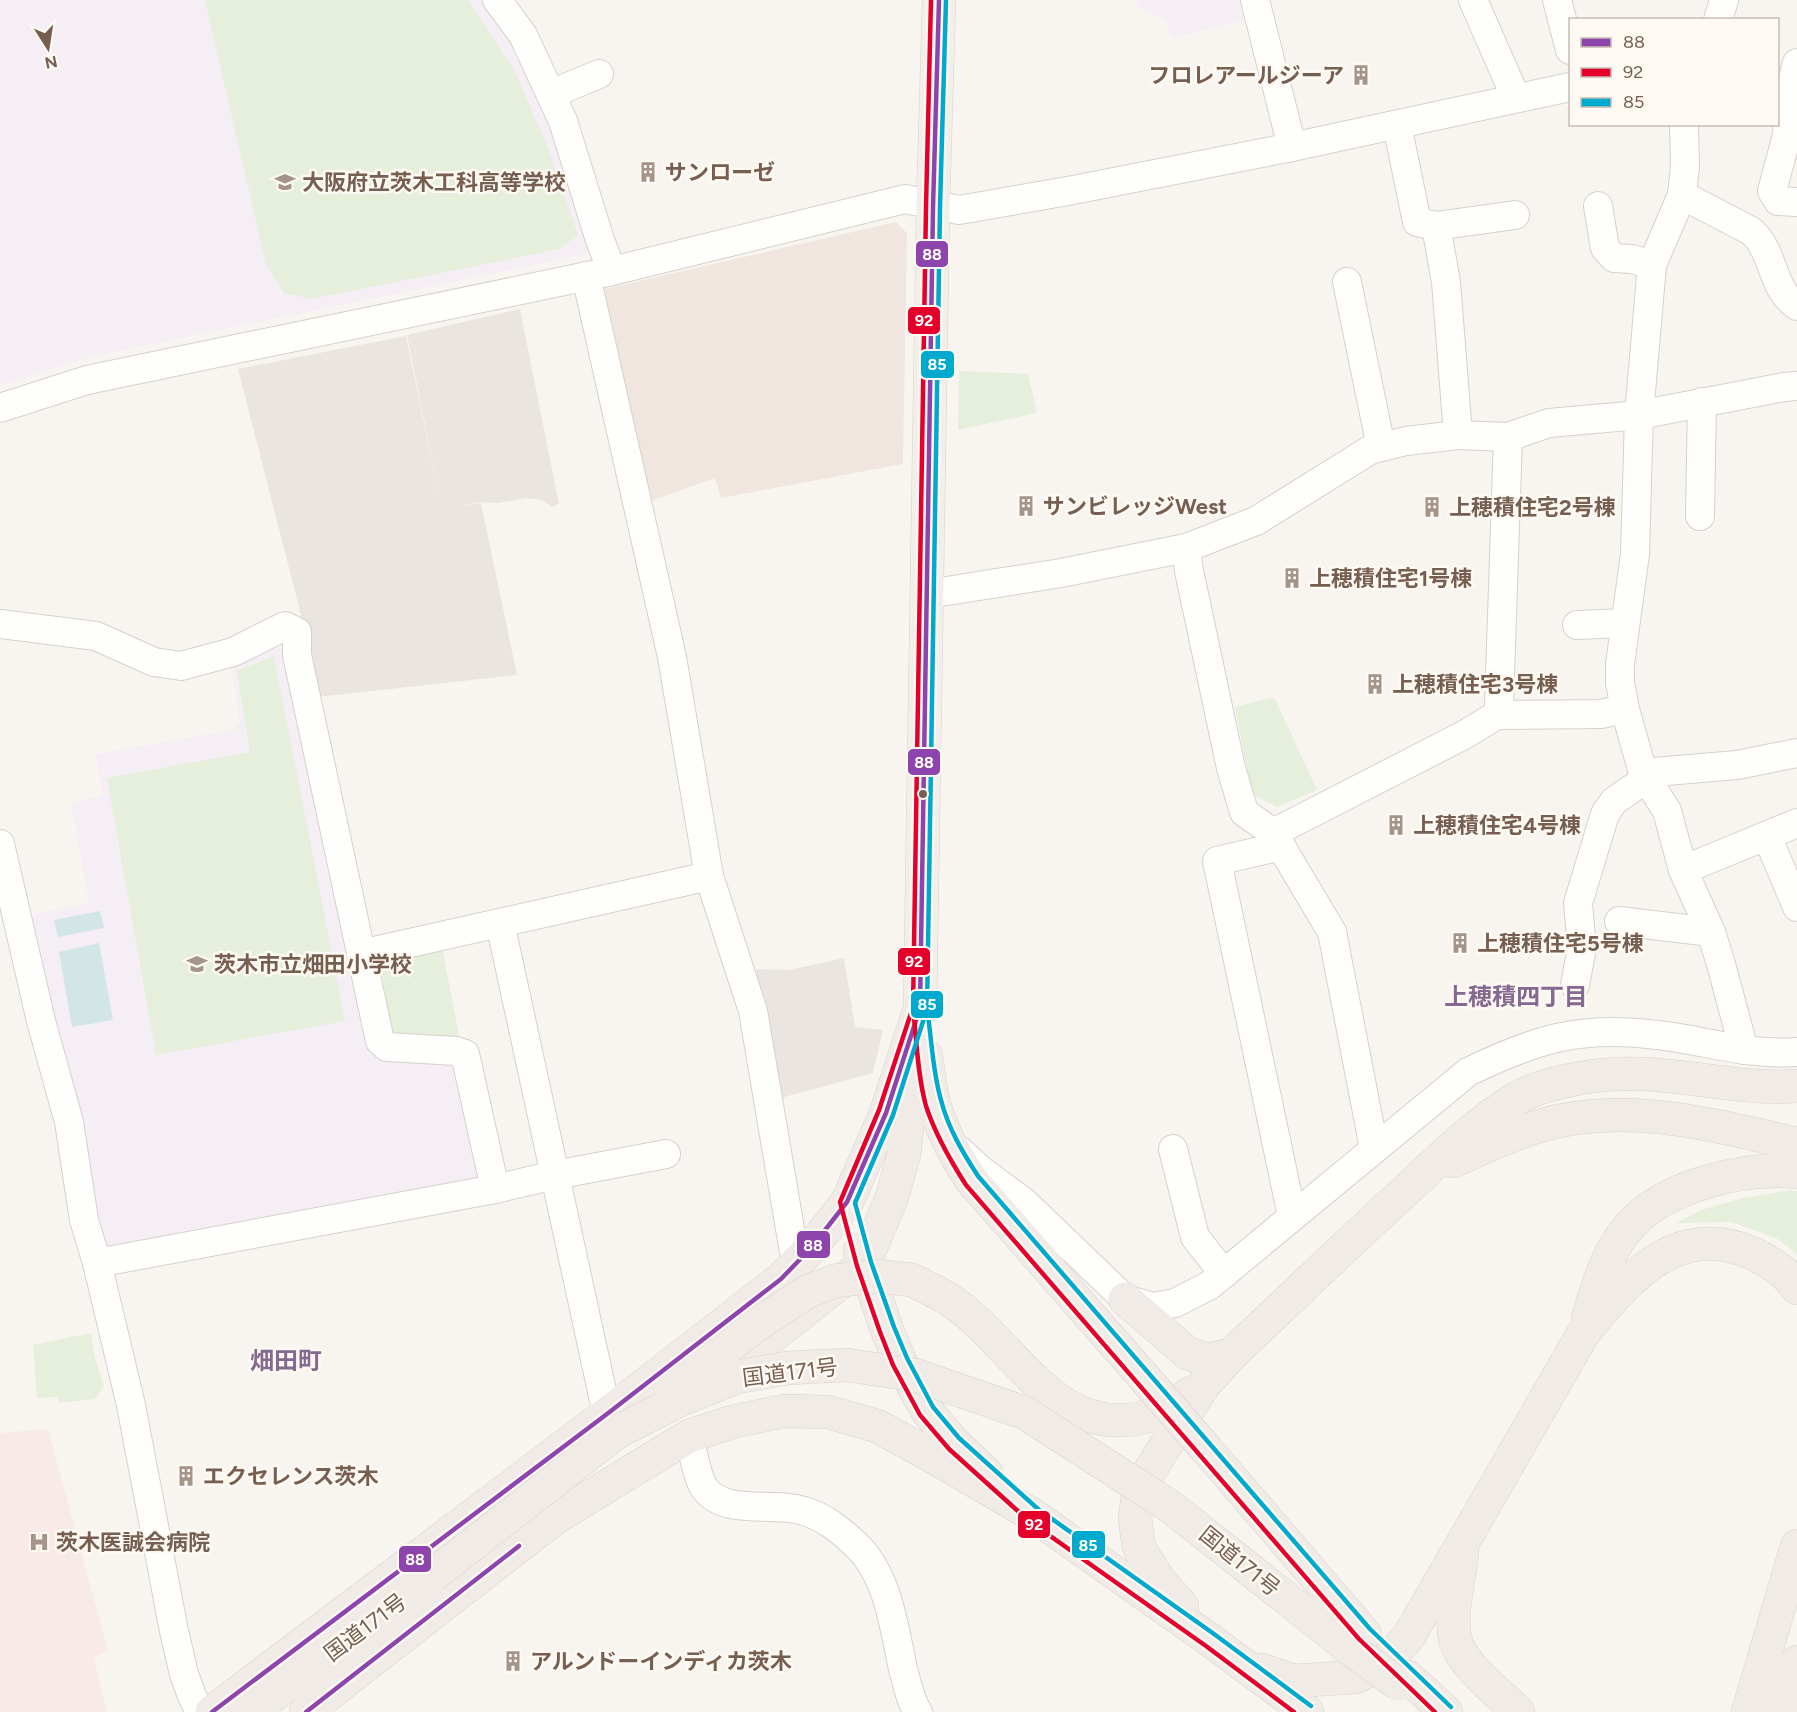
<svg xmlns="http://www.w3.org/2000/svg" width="1797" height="1712" font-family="Figtree,'Noto Sans JP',sans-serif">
<rect width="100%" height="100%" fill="#f8f5f0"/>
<path fill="#f1e6df" d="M 896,222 L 907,233 L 903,464 L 721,498 L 715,478 L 645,503 L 596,291 Z"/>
<g fill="#ebe5e1">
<path d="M 520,309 L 559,504 L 552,507 L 542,500 L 526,498 L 498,503 L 481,502 L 459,506 L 481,503 L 517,675 L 318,697 L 303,668 L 301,615 L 238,369 L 406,336 L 442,509 L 407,335 Z"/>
<path d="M 844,958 L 855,1027 L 883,1030 L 873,1073 L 777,1099 L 756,969 L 789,970 Z"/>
</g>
<g fill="#f5eef4">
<path d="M 0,0 L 483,0 L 518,46 L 552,125 L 590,238 L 587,254 L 94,356 L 0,385 Z"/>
<path d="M 1135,0 L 1239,0 L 1244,21 L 1172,38 L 1164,19 L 1139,8 Z"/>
<path d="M 280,647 L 376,1047 L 458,1061 L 483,1178 L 109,1255 L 98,1244 L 28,916 L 89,902 L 71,804 L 103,795 L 96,754 L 233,730 L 240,722 L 231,665 Z"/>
</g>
<path fill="#f8eae9" d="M 48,1429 L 108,1651 L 94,1658 L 107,1712 L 0,1712 L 0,1433 Z"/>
<g fill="#e6eedc">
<path d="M 205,0 L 468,0 L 514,70 L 548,148 L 578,235 L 559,249 L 311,299 L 284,293 L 266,264 Z"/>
<path d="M 959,371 L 1028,374 L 1037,413 L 958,430 Z"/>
<path d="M 274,656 L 345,1021 L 156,1055 L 107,778 L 250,752 L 237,671 Z"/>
<path d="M 1274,697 L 1317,790 L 1277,807 L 1252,794 L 1235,707 Z"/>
<path d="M 442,947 L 460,1040 L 405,1038 L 392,1031 L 381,970 L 392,956 Z"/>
<path d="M 1790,1190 L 1797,1191 L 1797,1254 L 1776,1238 L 1732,1222 L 1676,1223 L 1701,1210 L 1743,1198 Z"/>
<path d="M 91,1333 L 95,1358 L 104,1386 L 95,1399 L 59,1403 L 58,1397 L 37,1398 L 33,1345 Z"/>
</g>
<g fill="#d2e6e8">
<path d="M 100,911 L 104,928 L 58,937 L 54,920 Z"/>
<path d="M 99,943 L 113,1020 L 72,1027 L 59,952 Z"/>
</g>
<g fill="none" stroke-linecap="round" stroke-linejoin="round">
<g stroke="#d6d1cb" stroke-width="30">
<g id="minor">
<path d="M 497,0 L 523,35 L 563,121 L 600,240 L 612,271"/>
<path d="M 1255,0 L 1292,147"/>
<path d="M 1473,0 L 1516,98"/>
<path d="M 1557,0 L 1570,50"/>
<path d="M 1718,20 L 1724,0"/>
<path d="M 1797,63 L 1787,102 L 1788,123 L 1786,139 L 1772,191 L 1778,201 L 1797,202"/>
<path d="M 551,94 L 599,74"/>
<path d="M 1684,124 L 1685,166 L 1682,195 L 1652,265 L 1639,415 L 1635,554 L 1620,664 L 1620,683 L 1625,709 L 1643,773 L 1667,811 L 1683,870 L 1711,932 L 1721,964 L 1744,1050"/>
<path d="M 1397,125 L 1417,222 L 1436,226 L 1446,282 L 1458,435"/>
<path d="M 1682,195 L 1751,231 C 1775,251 1770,288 1797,306"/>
<path d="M 1598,206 L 1605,248 L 1614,258 L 1632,259 L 1652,265"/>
<path d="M 1436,226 L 1515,215"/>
<path d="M 586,276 L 672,657 L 709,876"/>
<path d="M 1347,282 L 1381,447"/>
<path d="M 0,408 L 87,380 L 612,271 L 905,199 L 959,210 L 1068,191 L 1292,147 L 1570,87"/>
<path d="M 1700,516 L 1702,402"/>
<path d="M 1186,548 L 1189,571 L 1231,768 L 1244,812 L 1273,833 L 1332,932 L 1374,1148"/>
<path d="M 928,594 L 1061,573 L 1186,548 L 1256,521 L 1370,450 L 1406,441 L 1458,435 L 1508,437 L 1549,423 L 1639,415 L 1784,387 L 1797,386"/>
<path d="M 0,624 L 96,636 L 154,662 L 181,666 L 233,652 L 285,626 L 297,632 L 297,655 L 380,1041 L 387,1047 L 456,1051 L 465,1054 L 495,1189 L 97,1263"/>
<path d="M 1577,625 L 1625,623"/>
<path d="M 1497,715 L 1601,714 L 1625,709"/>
<path d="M 1643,773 L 1737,765 L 1797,753"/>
<path d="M 1273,833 L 1462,736 L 1497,715 L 1499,706 L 1508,437"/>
<path d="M 1767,836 L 1797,907"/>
<path d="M 0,844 L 41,1021 L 69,1122 L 84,1220 L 97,1263 L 131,1405 L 174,1631 L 184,1674 L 192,1696 L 200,1712"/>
<path d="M 1281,846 L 1217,861 L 1292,1216"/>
<path d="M 1683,870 L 1797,823"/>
<path d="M 1619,921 L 1711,932"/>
<path d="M 500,923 L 607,1414"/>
<path d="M 361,954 L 709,876 L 753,1011 L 796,1264"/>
<path d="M 1575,985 L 1582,948 L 1578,903 L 1605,814 L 1614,801 L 1646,779"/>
<path d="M 1173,1149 L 1195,1237 L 1224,1274"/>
<path d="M 960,1151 L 982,1171 L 1024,1202 L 1125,1299 L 1153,1307 L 1175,1303 L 1210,1285 L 1468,1072 C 1536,1039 1581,1025 1657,1035 C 1704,1040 1749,1056 1797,1052"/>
<path d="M 495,1189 L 555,1175 L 666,1154"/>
<path d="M 689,1436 C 693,1450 697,1479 705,1489 C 726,1516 774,1501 804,1511 C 824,1517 839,1529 854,1543 C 888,1573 894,1627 903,1669 C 907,1683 910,1700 918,1712"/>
</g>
</g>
<g stroke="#d9d2cd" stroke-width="34">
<path id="major" d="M 920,1008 L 933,207 L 939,0"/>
</g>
<g stroke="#d9d2cd" stroke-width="34">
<g id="highway">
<path d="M 926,1056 C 929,1075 930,1095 937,1113 C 945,1137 958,1160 972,1181 L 1141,1374"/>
<path d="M 1454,1161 C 1482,1148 1510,1135 1539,1126 C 1624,1100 1713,1125 1797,1144"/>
<path d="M 860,1250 L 887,1330 L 900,1361 L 927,1411 L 954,1443 L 986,1473"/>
<path d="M 936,1292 C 1010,1329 1049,1444 1148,1416 C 1163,1412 1179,1400 1193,1392"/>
<path d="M 1125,1299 L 1187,1353 L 1207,1360 L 1231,1355"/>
<path d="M 1588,1318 C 1597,1288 1605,1258 1624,1233 C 1659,1186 1741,1167 1797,1172"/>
<path d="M 708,1387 L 864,1264 L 892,1197 L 904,1154 L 913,1075"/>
<path d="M 1207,1450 L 1365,1634"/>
<path d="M 1171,1507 L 1349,1648"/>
<path d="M 1462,1554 C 1459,1580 1450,1612 1455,1638 C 1460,1664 1500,1694 1518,1712"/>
<path d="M 1182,1606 L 1159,1580 L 1139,1548 L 1135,1519 L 1139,1488 L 1203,1386 L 1231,1355 C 1287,1302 1343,1248 1400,1196 C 1437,1161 1475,1123 1519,1097 C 1541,1085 1568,1080 1593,1076 C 1662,1066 1729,1091 1797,1086"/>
<path d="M 1262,1670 L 1294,1681 L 1356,1677 L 1386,1661 L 1409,1636 L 1583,1334 C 1627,1280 1676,1219 1754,1254 C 1770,1262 1787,1272 1797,1288"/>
<path d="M 1408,1677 L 1446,1712"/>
<path d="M 212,1712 L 607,1414 L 781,1279 L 811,1248 L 847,1202 L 886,1113 L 920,1008"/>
<path d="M 251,1712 L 432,1576"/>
<path d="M 306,1712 L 555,1518 L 689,1436 L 732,1422 L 783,1411 L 828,1412 L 877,1426 L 930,1455 L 1033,1515 L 1210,1640 L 1307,1712"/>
<path d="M 1748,1712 L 1797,1546"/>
<path d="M 1780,1712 L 1797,1662"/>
</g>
</g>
<use href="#minor" stroke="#fefefd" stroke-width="28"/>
<use href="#major" stroke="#f2eee8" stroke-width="33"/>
<use href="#highway" stroke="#f1ebe8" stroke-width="33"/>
<g stroke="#d9d2cd" stroke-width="34" stroke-linecap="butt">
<g id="highway-bridge">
<path d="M 1141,1374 L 1207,1450"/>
<path d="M 671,1391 L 758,1324 L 807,1292 L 834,1281 L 877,1276 L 912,1280 L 936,1292"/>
<path d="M 432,1576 L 617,1432 L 680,1400 L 737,1377 L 787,1368 L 847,1365 L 915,1375 L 1025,1413 L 1171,1507"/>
<path d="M 1349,1648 L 1398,1684"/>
</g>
</g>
<use href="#highway-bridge" stroke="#f1ebe8" stroke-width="33"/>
<g stroke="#fefaf3" stroke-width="9">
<g id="bus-1">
<path d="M 212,1712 L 607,1414 L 781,1279 L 811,1248 L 847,1202 L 886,1113 L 920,1008 L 933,207 L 939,0"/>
<path d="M 306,1712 L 519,1546"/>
</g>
</g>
<g stroke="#fefaf3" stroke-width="9">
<g id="bus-2">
<path d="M 931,0 L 926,207 L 913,1007 L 879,1110 L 840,1202 L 857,1266 L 880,1332 L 893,1365 L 920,1415 L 949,1449 L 1029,1521 L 1206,1646 L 1294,1712"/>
<path d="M 914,1018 C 917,1047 918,1077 926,1106 C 935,1134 950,1160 966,1185 L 1359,1639 L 1435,1712"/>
</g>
</g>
<g stroke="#fefaf3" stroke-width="9">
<g id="bus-3">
<path d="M 946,0 L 940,207 L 927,1009 L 893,1115 L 855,1203 L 871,1262 L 894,1327 L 907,1358 L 933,1407 L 959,1438 L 1038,1509 L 1214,1634 L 1311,1706"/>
<path d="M 928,1016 C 932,1044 933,1073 941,1100 C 948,1128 963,1153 978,1176 L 1370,1629 L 1451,1707"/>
</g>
</g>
<use href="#bus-1" stroke="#8e44ad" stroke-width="4.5"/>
<use href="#bus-2" stroke="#e4002b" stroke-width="4.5"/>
<use href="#bus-3" stroke="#00a9ce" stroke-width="4.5"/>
</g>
<defs>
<g id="building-bare" transform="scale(1.62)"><path d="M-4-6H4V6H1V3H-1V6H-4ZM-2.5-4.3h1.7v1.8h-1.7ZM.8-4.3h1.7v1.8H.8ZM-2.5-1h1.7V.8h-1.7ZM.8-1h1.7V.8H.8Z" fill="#a49489" stroke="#fefaf3" stroke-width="2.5" paint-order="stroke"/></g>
<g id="school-bare" transform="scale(1.62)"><path d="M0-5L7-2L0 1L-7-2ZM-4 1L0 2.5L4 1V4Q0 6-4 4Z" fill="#a49489" stroke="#fefaf3" stroke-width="2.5" paint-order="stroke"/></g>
<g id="hospital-bare" transform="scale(1.62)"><path d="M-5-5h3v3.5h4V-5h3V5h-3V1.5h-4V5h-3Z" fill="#a49489" stroke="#fefaf3" stroke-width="2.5" paint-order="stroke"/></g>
</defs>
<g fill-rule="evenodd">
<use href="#building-bare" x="1361" y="75"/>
<use href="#building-bare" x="648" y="172"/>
<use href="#school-bare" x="285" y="182"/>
<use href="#building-bare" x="1026" y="506"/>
<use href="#building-bare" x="1432" y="507"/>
<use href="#building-bare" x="1292" y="578"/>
<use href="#building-bare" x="1375" y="684"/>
<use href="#building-bare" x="1396" y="825"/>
<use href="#building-bare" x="1460" y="943"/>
<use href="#school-bare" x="197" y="964"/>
<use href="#building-bare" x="186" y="1476"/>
<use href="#hospital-bare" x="39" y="1542"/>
<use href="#building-bare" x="513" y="1661"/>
</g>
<circle fill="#765f51" stroke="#fefaf3" stroke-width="2" cx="923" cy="794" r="5"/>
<g text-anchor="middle" stroke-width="5" stroke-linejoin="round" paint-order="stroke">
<g font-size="22" font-weight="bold" fill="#765f51" stroke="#fefaf3" text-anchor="start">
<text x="1344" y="83" text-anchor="end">フロレアールジーア</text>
<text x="665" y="180">サンローゼ</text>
<text x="302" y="190">大阪府立茨木工科高等学校</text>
<text x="1043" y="514">サンビレッジWest</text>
<text x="1449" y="515">上穂積住宅2号棟</text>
<text x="1309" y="586">上穂積住宅1号棟</text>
<text x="1392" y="692">上穂積住宅3号棟</text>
<text x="1413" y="833">上穂積住宅4号棟</text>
<text x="1477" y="951">上穂積住宅5号棟</text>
<text x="214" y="972">茨木市立畑田小学校</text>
<text x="203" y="1484">エクセレンス茨木</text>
<text x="56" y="1550">茨木医誠会病院</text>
<text x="530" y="1669">アルンドーインディカ茨木</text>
</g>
<g font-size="22" fill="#765f51" stroke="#fefaf3">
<text transform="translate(790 1372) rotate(-7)" y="8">国道171号</text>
<text transform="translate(1240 1561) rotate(39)" y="8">国道171号</text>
<text transform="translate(365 1627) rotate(-37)" y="8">国道171号</text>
</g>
<g font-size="24" font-weight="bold" fill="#846990" stroke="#fefaf3">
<text x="1516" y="1005">上穂積四丁目</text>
<text x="286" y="1369">畑田町</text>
</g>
</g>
<g stroke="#fefaf3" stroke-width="2">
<rect x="915" y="240" width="34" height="28" rx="6" fill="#8e44ad"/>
<rect x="907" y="306" width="34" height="29" rx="6" fill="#e4002b"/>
<rect x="920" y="350" width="35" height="29" rx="6" fill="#00a9ce"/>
<rect x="907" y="748" width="34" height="28" rx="6" fill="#8e44ad"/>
<rect x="897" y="947" width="34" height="29" rx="6" fill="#e4002b"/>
<rect x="910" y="990" width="34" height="29" rx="6" fill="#00a9ce"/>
<rect x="796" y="1230" width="35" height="29" rx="6" fill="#8e44ad"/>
<rect x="1017" y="1510" width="34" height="29" rx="6" fill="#e4002b"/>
<rect x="1071" y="1530" width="35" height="29" rx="6" fill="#00a9ce"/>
<rect x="398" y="1545" width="34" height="28" rx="6" fill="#8e44ad"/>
</g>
<g font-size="16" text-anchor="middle" font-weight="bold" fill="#fff">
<text x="932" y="260">88</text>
<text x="924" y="326">92</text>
<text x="937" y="370">85</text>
<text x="924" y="768">88</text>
<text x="914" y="967">92</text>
<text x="927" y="1010">85</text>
<text x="813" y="1251">88</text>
<text x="1034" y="1530">92</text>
<text x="1088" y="1551">85</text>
<text x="415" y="1565">88</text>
</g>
<rect x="1569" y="18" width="210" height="108" fill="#fefaf3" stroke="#c8bcb2" stroke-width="1.5"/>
<rect x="1581" y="38" width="30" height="9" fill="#8e44ad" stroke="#c8bcb2" stroke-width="1.5"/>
<text x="1623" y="48" font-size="18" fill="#765f51">88</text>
<rect x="1581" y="68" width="30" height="9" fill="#e4002b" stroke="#c8bcb2" stroke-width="1.5"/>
<text x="1623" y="78" font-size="18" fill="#765f51">92</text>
<rect x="1581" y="98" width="30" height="9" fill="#00a9ce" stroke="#c8bcb2" stroke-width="1.5"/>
<text x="1623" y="108" font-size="18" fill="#765f51">85</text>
<g transform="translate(48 48) rotate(168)" stroke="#fefaf3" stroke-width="4.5" paint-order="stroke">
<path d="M0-4.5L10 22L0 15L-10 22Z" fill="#765f51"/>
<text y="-9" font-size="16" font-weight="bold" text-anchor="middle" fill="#765f51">N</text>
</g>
</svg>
